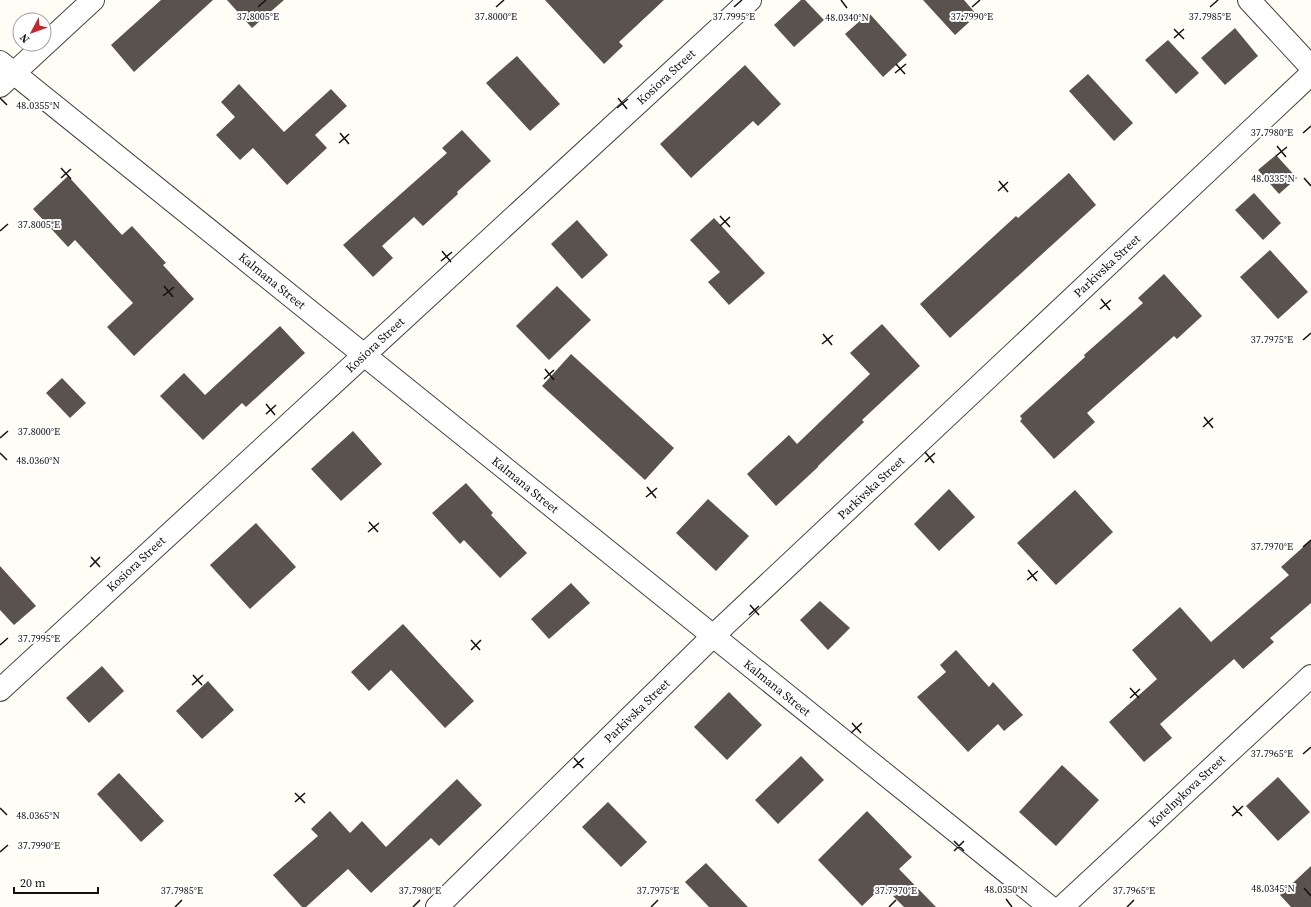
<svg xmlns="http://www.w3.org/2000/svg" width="1311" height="907" font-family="'Source Serif 4',serif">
<rect width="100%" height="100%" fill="#fffdf5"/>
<g fill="#5a524d">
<path d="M 161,0 L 213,0 L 134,72 L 111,45 Z"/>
<path d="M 227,0 L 284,0 L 252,28 Z"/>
<path d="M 545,0 L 664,0 L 619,42 L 623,46 L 604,64 Z"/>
<path d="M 801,0 L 805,0 L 824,20 L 794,47 L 774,25 Z"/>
<path d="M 923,0 L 964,0 L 977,15 L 955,35 Z"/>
<path d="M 869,13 L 907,55 L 883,77 L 845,34 Z"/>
<path d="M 1235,28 L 1258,56 L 1225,85 L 1201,58 Z"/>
<path d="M 1168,40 L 1199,73 L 1176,94 L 1145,60 Z"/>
<path d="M 517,56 L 560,104 L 530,131 L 486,83 Z"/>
<path d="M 745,65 L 781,104 L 758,126 L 753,121 L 691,178 L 660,144 Z"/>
<path d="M 1088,74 L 1133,123 L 1114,141 L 1069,91 Z"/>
<path d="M 239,84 L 284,132 L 331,89 L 347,106 L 315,135 L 327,148 L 287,185 L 253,148 L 240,160 L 216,135 L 235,117 L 221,102 Z"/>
<path d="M 462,130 L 491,161 L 457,192 L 458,194 L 423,226 L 414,217 L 382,246 L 393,258 L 373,277 L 343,245 L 447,153 L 442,148 Z"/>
<path d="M 1276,155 L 1297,178 L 1279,194 L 1258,170 Z"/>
<path d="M 1069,173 L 1096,205 L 950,338 L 920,304 L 1016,216 L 1018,218 Z"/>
<path d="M 68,176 L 122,235 L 132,226 L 166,263 L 163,265 L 194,299 L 134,356 L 107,327 L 133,303 L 75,240 L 68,247 L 33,209 Z"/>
<path d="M 1254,193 L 1281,223 L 1263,240 L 1235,210 Z"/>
<path d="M 714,218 L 765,273 L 729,305 L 708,282 L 720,272 L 690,240 Z"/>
<path d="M 577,220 L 608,255 L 582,279 L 551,244 Z"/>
<path d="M 1270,250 L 1308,292 L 1278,319 L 1240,277 Z"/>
<path d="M 1164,274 L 1202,316 L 1177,339 L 1174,336 L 1087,413 L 1095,422 L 1054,459 L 1020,421 L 1022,419 L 1020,416 L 1085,357 L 1084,355 L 1143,303 L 1138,298 Z"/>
<path d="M 557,286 L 591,320 L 549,360 L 516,326 Z"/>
<path d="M 882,324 L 920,366 L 862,420 L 864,422 L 818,466 L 818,467 L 776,506 L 747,474 L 789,435 L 797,444 L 870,374 L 850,353 Z"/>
<path d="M 280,326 L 305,353 L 246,407 L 242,403 L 203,440 L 160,396 L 184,373 L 205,395 Z"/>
<path d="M 571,354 L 674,448 L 645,480 L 542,386 Z"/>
<path d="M 62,378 L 86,403 L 70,418 L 46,393 Z"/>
<path d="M 353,431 L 382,464 L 341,501 L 311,469 Z"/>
<path d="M 466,483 L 493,513 L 491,515 L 527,553 L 500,578 L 464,540 L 460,544 L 432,513 Z"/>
<path d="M 949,489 L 975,517 L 939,551 L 914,524 Z"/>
<path d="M 1075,490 L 1113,532 L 1056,585 L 1017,543 Z"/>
<path d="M 708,499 L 749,536 L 716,571 L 676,533 Z"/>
<path d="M 256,523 L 296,567 L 250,609 L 210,565 Z"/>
<path d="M 1311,540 L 1311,603 L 1270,638 L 1274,642 L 1243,669 L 1234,659 L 1160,724 L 1172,738 L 1144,762 L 1109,722 L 1157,679 L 1132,650 L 1180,607 L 1211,642 L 1289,575 L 1281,567 Z"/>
<path d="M 0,566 L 36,606 L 14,625 L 0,610 Z"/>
<path d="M 571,583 L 590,603 L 549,639 L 531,619 Z"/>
<path d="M 820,601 L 850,628 L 828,650 L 800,620 Z"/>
<path d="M 403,624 L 474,701 L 445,728 L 391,670 L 369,691 L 351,672 Z"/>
<path d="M 956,650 L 989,687 L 993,682 L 1023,715 L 1004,731 L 998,724 L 968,752 L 917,697 L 946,672 L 940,665 Z"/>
<path d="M 102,666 L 124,691 L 89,723 L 66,698 Z"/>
<path d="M 208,681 L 234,710 L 202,739 L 176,711 Z"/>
<path d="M 729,692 L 762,725 L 727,760 L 694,727 Z"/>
<path d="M 801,756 L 824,780 L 778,824 L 755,800 Z"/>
<path d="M 1062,765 L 1099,800 L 1056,846 L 1019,812 Z"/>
<path d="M 119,773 L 164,821 L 141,842 L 97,794 Z"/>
<path d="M 1278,777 L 1310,812 L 1278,841 L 1246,806 Z"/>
<path d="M 457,779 L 482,805 L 439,846 L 431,838 L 371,893 L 348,869 L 306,907 L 302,907 L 273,875 L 318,836 L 311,829 L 330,811 L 350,833 L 362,821 L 386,847 Z"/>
<path d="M 608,802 L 647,842 L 621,867 L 582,827 Z"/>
<path d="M 867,811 L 912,857 L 899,869 L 936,907 L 904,907 L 883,886 L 862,906 L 818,860 Z"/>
<path d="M 706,863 L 748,907 L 709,907 L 685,882 Z"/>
<path d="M 1311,866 L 1311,907 L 1291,907 L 1280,895 Z"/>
</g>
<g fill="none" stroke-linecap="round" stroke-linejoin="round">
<g stroke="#444" stroke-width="24">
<g id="minor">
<path d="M 0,62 L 1050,907"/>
<path d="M 0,86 L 93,0"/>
<path d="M 0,690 L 750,0"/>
<path d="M 437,907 L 713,636 L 1311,74"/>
<path d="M 1062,907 L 1311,676"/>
</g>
</g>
<g stroke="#444" stroke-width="24">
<path id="tertiary" d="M 1249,0 L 1311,67"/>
</g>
<use href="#minor" stroke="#fff" stroke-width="22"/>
<use href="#tertiary" stroke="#fff" stroke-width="22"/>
</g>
<path fill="none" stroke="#111" stroke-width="1.5" d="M 841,0 L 847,8M 258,7 L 266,0M 496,7 L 504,0M 734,7 L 742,0M 972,7 L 980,0M 1210,7 L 1218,0M 1174,29 L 1184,39M 1174,38 L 1184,29M 896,64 L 905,74M 895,73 L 906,64M 0,98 L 7,105M 618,98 L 627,109M 617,108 L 628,99M 340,133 L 349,144M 1303,133 L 1311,126M 339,143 L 349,134M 1277,146 L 1286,157M 1276,156 L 1287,147M 61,168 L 71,179M 61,178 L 71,169M 1304,178 L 1311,186M 999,181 L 1008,192M 998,191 L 1008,182M 720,216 L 730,227M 720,226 L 730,217M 0,231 L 8,224M 442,251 L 451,262M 441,261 L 452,252M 164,286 L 173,297M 163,296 L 174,287M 1101,299 L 1110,310M 1100,309 L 1111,300M 823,334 L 832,345M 1303,340 L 1311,333M 822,344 L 833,335M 545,369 L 554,380M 544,379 L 554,370M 266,404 L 275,415M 266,414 L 276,405M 1204,417 L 1213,428M 1203,427 L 1213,418M 0,438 L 8,431M 925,452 L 934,463M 0,453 L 7,460M 925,462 L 935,453M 647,487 L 656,498M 646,497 L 657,488M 369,522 L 378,532M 368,532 L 379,523M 1303,547 L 1311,540M 91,557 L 100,567M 90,567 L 100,557M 1028,570 L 1037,581M 1027,580 L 1038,571M 750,605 L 759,615M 749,615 L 759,606M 471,640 L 480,650M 0,645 L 8,638M 471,650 L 481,640M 193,675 L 202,685M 192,685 L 203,675M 1130,688 L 1139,698M 1130,698 L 1140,689M 852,723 L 861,733M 851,733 L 862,723M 1303,754 L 1311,747M 574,758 L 583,768M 573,768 L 584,758M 295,793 L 305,803M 295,802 L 305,793M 1233,806 L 1242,816M 0,808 L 7,815M 1232,816 L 1243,806M 954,841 L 964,851M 954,851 L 964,841M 0,852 L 8,845M 1304,888 L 1311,896M 1006,899 L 1012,907M 175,907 L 182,900M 413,907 L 420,900M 651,907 L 658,900M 889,907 L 896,900M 1127,907 L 1134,900"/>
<g text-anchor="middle" stroke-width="4" stroke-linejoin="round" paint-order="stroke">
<g font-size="12" fill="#111" stroke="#fff">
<text transform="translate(666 77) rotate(-43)" y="4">Kosiora Street</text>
<text transform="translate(1107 266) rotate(-43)" y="4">Parkivska Street</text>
<text transform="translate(272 281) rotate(39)" y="4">Kalmana Street</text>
<text transform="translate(375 345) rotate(-43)" y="4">Kosiora Street</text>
<text transform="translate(525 485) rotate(39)" y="4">Kalmana Street</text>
<text transform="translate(871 488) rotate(-43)" y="4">Parkivska Street</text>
<text transform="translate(136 564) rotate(-43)" y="4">Kosiora Street</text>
<text transform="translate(777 688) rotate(39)" y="4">Kalmana Street</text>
<text transform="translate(637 711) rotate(-44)" y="4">Parkivska Street</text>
<text transform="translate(1187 791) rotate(-43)" y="4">Kotelnykova Street</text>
</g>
</g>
<g font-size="10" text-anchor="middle" fill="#111" stroke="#fff" stroke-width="4" stroke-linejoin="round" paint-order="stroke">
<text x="258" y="20">37.8005°E</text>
<text x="496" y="20">37.8000°E</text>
<text x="734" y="20">37.7995°E</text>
<text x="972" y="20">37.7990°E</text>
<text x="1210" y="20">37.7985°E</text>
<text x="847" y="21">48.0340°N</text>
<text x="38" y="109">48.0355°N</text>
<text x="1272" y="136">37.7980°E</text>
<text x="1273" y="182">48.0335°N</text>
<text x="39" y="228">37.8005°E</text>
<text x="1272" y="343">37.7975°E</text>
<text x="39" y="435">37.8000°E</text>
<text x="38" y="464">48.0360°N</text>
<text x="1272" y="550">37.7970°E</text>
<text x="39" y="642">37.7995°E</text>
<text x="1272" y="757">37.7965°E</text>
<text x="38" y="819">48.0365°N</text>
<text x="39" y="849">37.7990°E</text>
<text x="1273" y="892">48.0345°N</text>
<text x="1006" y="893">48.0350°N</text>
<text x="182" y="894">37.7985°E</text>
<text x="420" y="894">37.7980°E</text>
<text x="658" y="894">37.7975°E</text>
<text x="896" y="894">37.7970°E</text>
<text x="1134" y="894">37.7965°E</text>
</g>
<g transform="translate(32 32) rotate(229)"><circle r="19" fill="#ffffff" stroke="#a0a0a0"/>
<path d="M0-3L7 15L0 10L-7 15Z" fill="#c4262e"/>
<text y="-6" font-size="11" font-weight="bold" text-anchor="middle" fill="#111111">N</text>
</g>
<path d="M14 887v6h84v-6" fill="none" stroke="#111111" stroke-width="2"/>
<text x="20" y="887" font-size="12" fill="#111111" stroke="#ffffff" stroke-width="3" paint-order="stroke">20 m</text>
</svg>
